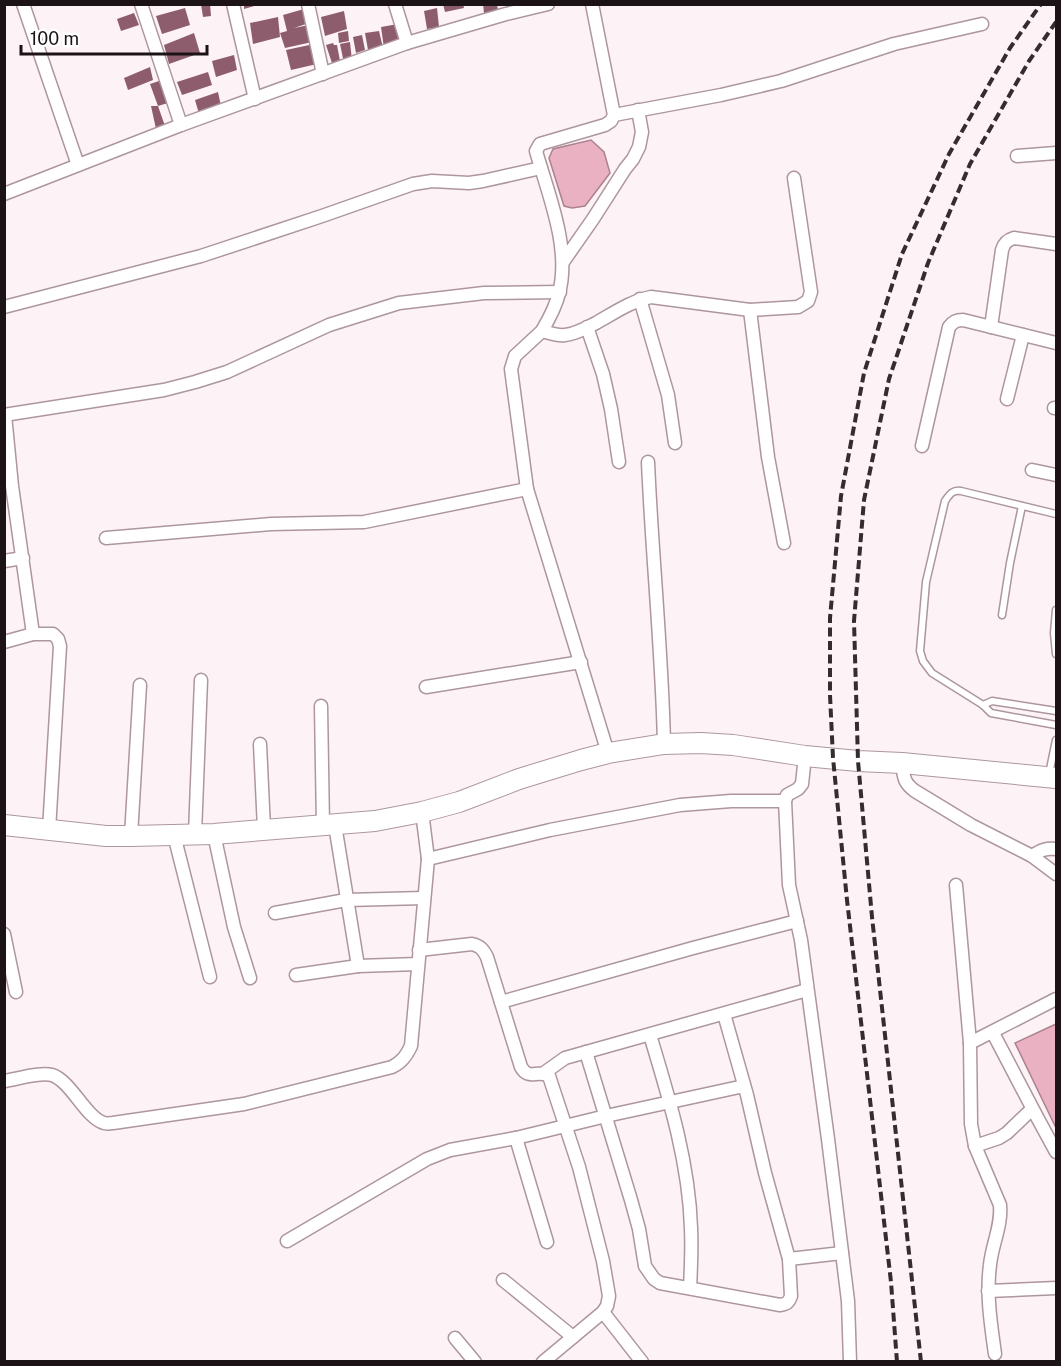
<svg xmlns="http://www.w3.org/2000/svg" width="1061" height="1366" font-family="'Public Sans',sans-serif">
<rect width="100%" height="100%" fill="#fdf3f6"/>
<g fill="#e9b1c2" stroke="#ab828e" stroke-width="1.5">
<path d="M 591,140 L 604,152 L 610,173 L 585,206 L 572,208 L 564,206 L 549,158 L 553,149 Z"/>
<path d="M 1056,1024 L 1056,1128 L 1015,1043 Z"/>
</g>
<g fill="#8e5d6d">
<path d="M 201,4 L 210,4 L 211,16 L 203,17 Z"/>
<path d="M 244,4 L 258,4 L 258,5 L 244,9 Z"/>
<path d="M 443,4 L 463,4 L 464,8 L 445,12 Z"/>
<path d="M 483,4 L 497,4 L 498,11 L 484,13 Z"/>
<path d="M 185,8 L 190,25 L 162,34 L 156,16 Z"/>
<path d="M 437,8 L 439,27 L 427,29 L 424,11 Z"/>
<path d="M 304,9 L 306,24 L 294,28 L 309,25 L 312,42 L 285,48 L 280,33 L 287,31 L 283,15 Z"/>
<path d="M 344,11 L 347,29 L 325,36 L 321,17 Z"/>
<path d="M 134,13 L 139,25 L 121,31 L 117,19 Z"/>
<path d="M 278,17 L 280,37 L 253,44 L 250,23 Z"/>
<path d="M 398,24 L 405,42 L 384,48 L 381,27 Z"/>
<path d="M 348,31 L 349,41 L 339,43 L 338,33 Z"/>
<path d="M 379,31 L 383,48 L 368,50 L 365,33 Z"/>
<path d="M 194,33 L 200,53 L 169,64 L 164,45 Z"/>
<path d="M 362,35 L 365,50 L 356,53 L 353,37 Z"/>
<path d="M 350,42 L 352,61 L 344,63 L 340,44 Z"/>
<path d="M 333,43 L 334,45 L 337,45 L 340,61 L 332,63 L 326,45 Z"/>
<path d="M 314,44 L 317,64 L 291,70 L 286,50 Z"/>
<path d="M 234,55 L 237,70 L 216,77 L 212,61 Z"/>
<path d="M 150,67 L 153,80 L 128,90 L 124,78 Z"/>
<path d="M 208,72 L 212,85 L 182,95 L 177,82 Z"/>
<path d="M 162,80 L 168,103 L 158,106 L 150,84 Z"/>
<path d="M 218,92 L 221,106 L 199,114 L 195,100 Z"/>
<path d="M 151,106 L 158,106 L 165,126 L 156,129 Z"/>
</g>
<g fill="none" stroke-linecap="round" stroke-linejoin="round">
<g stroke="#ad969d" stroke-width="9">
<g id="service">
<path d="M 1056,514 L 961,491 C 952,490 950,494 945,501 L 926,582 L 920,651 L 923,661 L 932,673 L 983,705 L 991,713 L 1056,725"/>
<path d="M 1056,610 L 1054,633 L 1056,654"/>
<path d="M 1002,615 L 1010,563 L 1022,506"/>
<path d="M 983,705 L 992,701 L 1056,711"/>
<path d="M 1049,774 L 1056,740"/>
</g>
</g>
<g stroke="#ad969d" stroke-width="15">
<g id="minor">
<path d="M 23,4 L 78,165"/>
<path d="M 141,4 L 181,125"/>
<path d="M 233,4 L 255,99"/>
<path d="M 308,4 L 323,74"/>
<path d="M 395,4 L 407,43"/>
<path d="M 614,115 L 721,95 L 781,81 L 894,44 L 982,24"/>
<path d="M 1017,156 L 1056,153"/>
<path d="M 4,194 L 181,125 L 407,43 L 506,14 L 548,4"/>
<path d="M 563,262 L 593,219 L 625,169 L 633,159 L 639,147 L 642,132 L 638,110"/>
<path d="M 640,299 L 668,395 L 675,443"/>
<path d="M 4,307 L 201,256 L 322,216 L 413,184 L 432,181 L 469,183 L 483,181 L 541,168"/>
<path d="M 750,310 L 768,457 L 784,543"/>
<path d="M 587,327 L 603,374 L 611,409 L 619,462"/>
<path d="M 991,327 L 1002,250 C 1004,243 1007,240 1014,238 L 1056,244"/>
<path d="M 542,331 C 549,319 556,306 559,293 C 571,248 548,194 536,151 L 540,144 L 605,125 L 611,121 L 614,115 L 592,4"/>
<path d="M 1007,399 L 1023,335"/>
<path d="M 1054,408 L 1056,408"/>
<path d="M 4,415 L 164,390 L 195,382 L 227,372 L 329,325 L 399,303 L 484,293 L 560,292"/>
<path d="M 5,415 L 12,486 L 33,634"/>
<path d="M 922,446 L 949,327 C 953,322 956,320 963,320 L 1056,343"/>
<path d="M 648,462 C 652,556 662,650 664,744"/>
<path d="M 1032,470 L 1056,475"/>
<path d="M 106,538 L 271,524 L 364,522 L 527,489"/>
<path d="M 4,561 L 23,558"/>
<path d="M 4,642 L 33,634 L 53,634 L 58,639 L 60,646 L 49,830"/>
<path d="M 426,687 L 581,662"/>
<path d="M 321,706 L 323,826"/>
<path d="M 260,744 L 264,829"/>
<path d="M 608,753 L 527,489 L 511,369 L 515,356 L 542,331 C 550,333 557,336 565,335 C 576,334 586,328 596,323 C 614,313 631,301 651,297 L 750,310 L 798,307 L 808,301 L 811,292 L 794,178"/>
<path d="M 805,756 L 802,784 L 798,789 L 787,795 L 785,801 L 789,885 L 801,940 L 828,1139 L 848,1301 L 850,1362"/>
<path d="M 902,763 C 904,777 903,782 915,791 L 971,825 L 1032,856 L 1056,874"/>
<path d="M 335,825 L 358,966"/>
<path d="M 195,834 L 201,680"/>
<path d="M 214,834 L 234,927 L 250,978"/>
<path d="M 174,835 L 210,977"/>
<path d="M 131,836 L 140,685"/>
<path d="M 1032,856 C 1041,850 1046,848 1056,849"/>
<path d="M 428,859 L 550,830 L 680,805 L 731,801 L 785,801"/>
<path d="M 956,885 L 970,1043 L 971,1124 L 975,1146 L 1000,1205 C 1002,1226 992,1244 990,1265 C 986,1295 991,1325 995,1354"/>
<path d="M 275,913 L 346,900 L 424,898"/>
<path d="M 4,934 L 16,992"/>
<path d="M 419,950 L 472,944 C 480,946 483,949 487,957 L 521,1067 C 529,1081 537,1069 549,1076 L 579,1167 L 603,1261 L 609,1296 L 607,1306 L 603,1312 L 543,1362"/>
<path d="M 296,975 L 358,966 L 418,964"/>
<path d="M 501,1002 L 693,948 L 797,921"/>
<path d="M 993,1033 L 1037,1117 L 1056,1152"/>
<path d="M 650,1035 C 669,1098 689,1162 691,1228 C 692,1248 691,1268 690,1288"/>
<path d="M 970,1043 L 1056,999"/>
<path d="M 586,1052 L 631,1200 L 639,1229 L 645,1266 L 654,1279 L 660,1283 L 780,1305 C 787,1304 789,1302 791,1296 L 789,1259 L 765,1173 L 747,1095 L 724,1014"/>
<path d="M 544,1073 L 565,1058 L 807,990"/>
<path d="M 4,1081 C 17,1079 40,1072 52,1075 C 71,1081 86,1118 104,1123 C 107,1124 110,1123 113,1123 L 244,1104 L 392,1067 C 402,1062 406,1056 411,1046 L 428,859 L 422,812"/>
<path d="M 516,1138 L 547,1242"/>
<path d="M 975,1146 L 999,1138 L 1007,1133 L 1032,1109"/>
<path d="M 287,1241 L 427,1159 L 450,1150 L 516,1138 L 606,1116 L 744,1086"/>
<path d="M 789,1259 L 842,1253"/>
<path d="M 503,1280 L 573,1337"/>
<path d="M 988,1291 L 1056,1288"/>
<path d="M 603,1312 L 642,1362"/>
<path d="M 455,1338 L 475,1362"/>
</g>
</g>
<g stroke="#ad969d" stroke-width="22">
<path id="trunk" d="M 4,825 L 106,836 L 131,836 L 214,834 L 375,821 L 422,812 L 459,802 L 519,779 L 581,760 L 608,753 L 664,744 L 701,743 L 733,745 L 805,756 L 858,761 L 902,763 L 1056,778"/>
</g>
<use href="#service" stroke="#fff" stroke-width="6"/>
<use href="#minor" stroke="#fff" stroke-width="12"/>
<use href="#trunk" stroke="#fff" stroke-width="20"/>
<g stroke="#342c2f" stroke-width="4" stroke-dasharray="9 4.5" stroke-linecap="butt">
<path d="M 897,1362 L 891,1282 L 847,900 L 833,758 L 830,695 L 830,618 L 841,496 L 864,373 L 902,254 L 949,154 L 1010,48 L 1041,4"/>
<path d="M 921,1362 L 872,917 L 858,761 L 854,621 L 864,500 L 889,379 L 928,263 L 970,164 L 1029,61 L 1056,22"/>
</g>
</g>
<rect width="1061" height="1366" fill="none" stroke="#1b1316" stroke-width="12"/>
<path d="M21 45v9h186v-9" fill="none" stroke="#1b1316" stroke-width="3"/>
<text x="30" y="45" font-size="18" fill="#1b1316" stroke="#ffffff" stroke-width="4.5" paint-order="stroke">100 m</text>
</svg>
